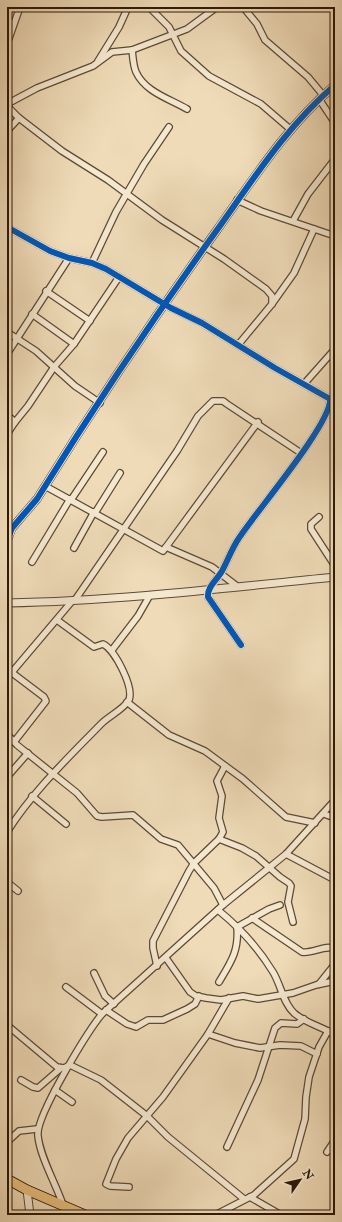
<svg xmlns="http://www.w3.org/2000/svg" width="342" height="1222" font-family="'IM FELL Double Pica',serif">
<rect width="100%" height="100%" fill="#efdbb8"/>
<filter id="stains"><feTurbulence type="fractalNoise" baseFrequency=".005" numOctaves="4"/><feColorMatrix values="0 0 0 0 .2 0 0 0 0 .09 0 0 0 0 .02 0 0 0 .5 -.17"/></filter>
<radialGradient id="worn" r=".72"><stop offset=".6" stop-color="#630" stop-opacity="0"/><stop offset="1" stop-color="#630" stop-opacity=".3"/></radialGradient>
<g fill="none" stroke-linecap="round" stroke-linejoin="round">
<g stroke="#5d4a33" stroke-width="8">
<g id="minor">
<path d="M 149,7 L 169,27 L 181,51 L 209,76 L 261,104 L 290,129"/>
<path d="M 243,7 L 257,24 L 265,40 L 308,77 L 323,95"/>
<path d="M 7,44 L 20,7"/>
<path d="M 132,50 C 133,57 133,65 136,72 C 145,92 170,99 187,109"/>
<path d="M 98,61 L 119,27 L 128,7"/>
<path d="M 319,99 L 335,123"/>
<path d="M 7,104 L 37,88 L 93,66 L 112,52 L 132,50 L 187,29 L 217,7"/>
<path d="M 7,106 L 19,118 L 62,151 L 108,180 L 162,220 L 224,259 L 266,289 L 272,296 L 272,304"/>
<path d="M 7,131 L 19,118"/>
<path d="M 237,200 L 261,211 L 335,236"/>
<path d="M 293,221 L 308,194 L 335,159"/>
<path d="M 7,227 L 50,251 L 69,258 L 92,263 L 106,269 L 171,308 L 202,323 L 275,368 L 330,399 C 332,423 255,513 239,538 C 232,548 228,560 222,571 C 217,580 207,587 208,597 L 241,645"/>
<path d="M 92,263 L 116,212 L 144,164 L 169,127"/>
<path d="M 46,291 L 90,321"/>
<path d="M 32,314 L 74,344"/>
<path d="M 7,332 L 36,351 L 75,386 L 100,403"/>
<path d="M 238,345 L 272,304 L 294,273 L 314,229"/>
<path d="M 7,354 L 69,258"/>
<path d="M 304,384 L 335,349"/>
<path d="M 330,399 L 335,394"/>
<path d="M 7,415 L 15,422 L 7,434"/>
<path d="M 15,422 L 28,406 L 54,367 L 74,344 L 119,277"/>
<path d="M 45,486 L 163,551 L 166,547 L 212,567 L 238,587"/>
<path d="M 71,500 L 103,452"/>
<path d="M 95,513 L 120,473"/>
<path d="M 319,517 L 311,524 L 311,529 L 335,566"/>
<path d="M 166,547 L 258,422"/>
<path d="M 74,548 L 94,512"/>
<path d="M 32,562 L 70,499"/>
<path d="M 75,600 L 177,451 L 198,416 L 213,401 L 223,401 L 227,404 L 301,453"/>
<path d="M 112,650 L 138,616 L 150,595"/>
<path d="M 11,672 L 44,697 L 46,701 L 14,742"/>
<path d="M 7,678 L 73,600"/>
<path d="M 127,702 L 169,735 L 205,751 L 243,779 L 286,817 L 315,823"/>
<path d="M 7,734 L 17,745 L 77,793 L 97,816 L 102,817 L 133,815 L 161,839 L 178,845 L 214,888 L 223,905"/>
<path d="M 7,777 L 28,753"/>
<path d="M 32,796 L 66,824"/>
<path d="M 324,814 L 335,818"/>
<path d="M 7,832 C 33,791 68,758 101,724 C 109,716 124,709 129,700 C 134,687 115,650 103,644 L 94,647 L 57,620"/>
<path d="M 219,839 L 223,832 L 219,818 L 222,796 L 217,781 L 225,766"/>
<path d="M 286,854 L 335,880"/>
<path d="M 7,882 L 18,891"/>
<path d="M 218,910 C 239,927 259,949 273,972 C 281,985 283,1003 294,1013 C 305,1023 323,1027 335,1035"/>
<path d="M 252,918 L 302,952 C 313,954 325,944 335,949"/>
<path d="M 166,958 L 190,992 L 196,996 L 206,998 L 221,1000 L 243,996 L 258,999 L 293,993 L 316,985 L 335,981"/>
<path d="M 157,966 L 153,948 L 153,941 L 189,871 L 194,863 L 219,839 L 242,848 L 256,856 L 280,877 L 289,883 L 291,886 L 288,902 L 293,922"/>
<path d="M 94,973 L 105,996 L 114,1004"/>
<path d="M 219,982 C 231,962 239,951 237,927 L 269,909 L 280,905"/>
<path d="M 319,984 L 335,964"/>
<path d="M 66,987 L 102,1014"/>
<path d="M 106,1010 L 127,1024 L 136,1027 L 148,1020 L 163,1020 L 187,1009 L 195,1004 L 199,996"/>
<path d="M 7,1025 L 57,1067 L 64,1068 L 70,1065 L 101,1080 L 147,1116 L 168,1137 L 244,1199"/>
<path d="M 208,1034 L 235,1043 L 260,1048 L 280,1045 L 301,1046 L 317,1054"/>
<path d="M 21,1080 L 33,1087 L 38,1088 L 61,1068"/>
<path d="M 55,1090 L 72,1102"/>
<path d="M 7,1142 L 19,1131 L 37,1129"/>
<path d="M 227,1147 L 258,1080 L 275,1028 L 281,1023 L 297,1024 L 304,1019"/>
<path d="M 327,1152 L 335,1140"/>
<path d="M 129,1187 L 110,1186 L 106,1184 L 116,1159 L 128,1138 L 163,1097 L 208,1034 L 229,998"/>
<path d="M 250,1197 L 281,1215"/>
<path d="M 63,1205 C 56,1184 40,1157 38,1136 C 35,1117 88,1031 102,1014 L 223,905 L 286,854 L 335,800"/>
<path d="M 215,1215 L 254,1195 L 294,1159 L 305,1119 L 306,1097 L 309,1077 L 319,1047 L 328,1031"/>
<path d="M 334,1215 L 335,1213"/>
</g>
</g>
<g stroke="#5d4a33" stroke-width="9">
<g id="tertiary">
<path d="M 7,541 L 12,528 L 37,499 C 94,407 154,317 217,230 C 254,178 287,126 335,85"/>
<path d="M 7,603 C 117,601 226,588 335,577"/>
<path d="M 27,1190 L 30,1215"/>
</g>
</g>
<g stroke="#2c1907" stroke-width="11">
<path id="trunk" d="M 7,1179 L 27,1190 L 85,1215"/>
</g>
<use href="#minor" stroke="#f5e8d1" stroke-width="5.5"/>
<use href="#tertiary" stroke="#f5e8d1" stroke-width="7"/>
<use href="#trunk" stroke="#e8be7c" stroke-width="9"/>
<g stroke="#f5e8d1" stroke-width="8">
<g id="cycleway">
<path d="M 7,227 L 50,251 L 69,258 L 92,263 L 106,269 L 171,308 L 202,323 L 275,368 L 330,399 C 332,423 255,513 239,538 C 232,548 228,560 222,571 C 217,580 207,587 208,597 L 241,645"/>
<path d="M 7,541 L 12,528 L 37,499 C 94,407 154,317 217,230 C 254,178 287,126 335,85"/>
</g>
</g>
<use href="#cycleway" stroke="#0057b8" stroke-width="6"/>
</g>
<rect width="342" height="1222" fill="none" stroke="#efdbb8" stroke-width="24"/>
<rect x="8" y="8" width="326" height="1206" fill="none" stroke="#2c1907" stroke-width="2"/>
<rect x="12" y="12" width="318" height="1198" fill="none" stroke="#2c1907"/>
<g transform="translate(300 1180) rotate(56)" stroke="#f5e8d1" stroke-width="3" paint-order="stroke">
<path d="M0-3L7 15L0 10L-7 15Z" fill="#2c1907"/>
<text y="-6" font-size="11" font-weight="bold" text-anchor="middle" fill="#2c1907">N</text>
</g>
<rect width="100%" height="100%" filter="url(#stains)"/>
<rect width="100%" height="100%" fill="url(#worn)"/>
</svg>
